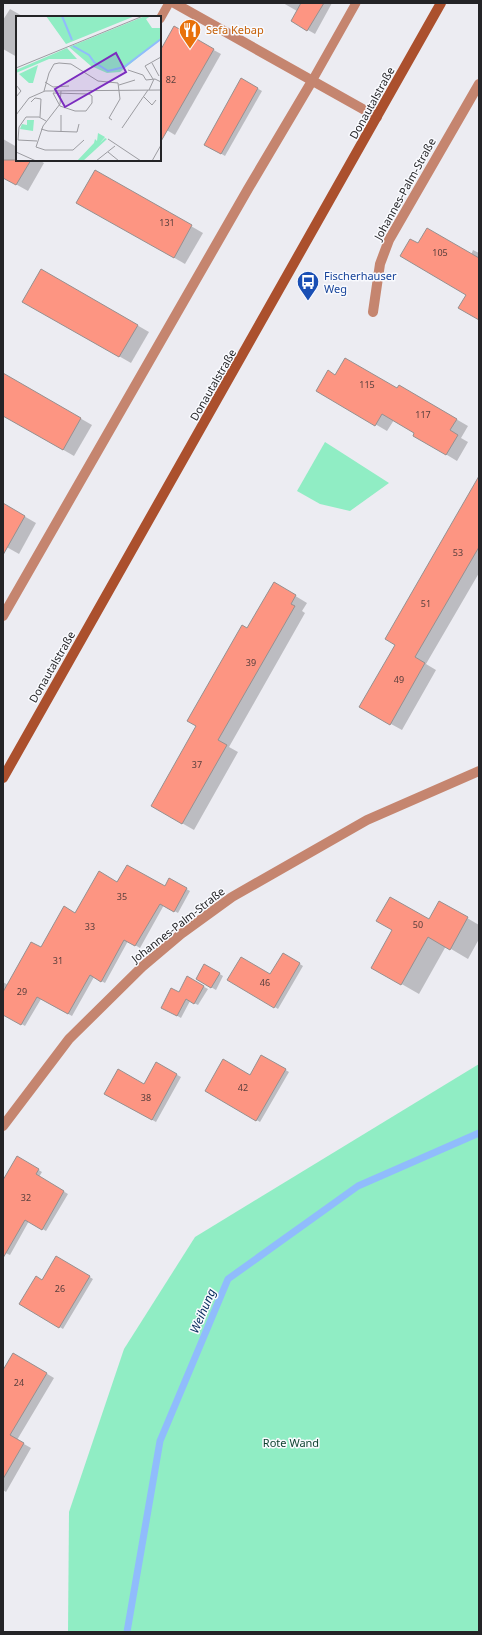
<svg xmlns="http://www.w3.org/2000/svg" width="482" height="1635" font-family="'Noto Sans',sans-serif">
<rect width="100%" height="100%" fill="#ececf2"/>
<g fill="#90edc4">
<path d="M 325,442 L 389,483 L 350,511 L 320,504 L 297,491 Z"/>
<path d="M 479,1064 L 479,1632 L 68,1632 L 69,1512 L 124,1349 L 195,1237 Z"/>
</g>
<g fill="#0003">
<path d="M 283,3 L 332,3 L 315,34 L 292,21 L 297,11 Z"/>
<path d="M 10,9 L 24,17 L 17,17 L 17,57 L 3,49 L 3,20 Z"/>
<path d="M 174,28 L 221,54 L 175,135 L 160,126 L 160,53 Z"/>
<path d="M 242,80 L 262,91 L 225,156 L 205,144 Z"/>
<path d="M 3,139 L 17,147 L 17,160 L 39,160 L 44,163 L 28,191 L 3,177 Z"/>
<path d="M 95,171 L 203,233 L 185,264 L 78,202 Z"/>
<path d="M 418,245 L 471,255 L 473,250 L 479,253 L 479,319 L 467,295 Z"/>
<path d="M 41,270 L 149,332 L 131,363 L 24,302 Z"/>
<path d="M 3,374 L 92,425 L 74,456 L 3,415 Z"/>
<path d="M 336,376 L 397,390 L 399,386 L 468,426 L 461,438 L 468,442 L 457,461 L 414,435 L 415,433 L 394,420 L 387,431 L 317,390 Z"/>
<path d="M 479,478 L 479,573 L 426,664 L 436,670 L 402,730 L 360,707 L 396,645 Z"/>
<path d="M 3,504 L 36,523 L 19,554 L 3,545 Z"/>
<path d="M 274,583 L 307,603 L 302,611 L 305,613 L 229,747 L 238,752 L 194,830 L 152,806 L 198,726 L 248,630 Z"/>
<path d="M 170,880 L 190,891 L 178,913 L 164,905 L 140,948 L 128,941 L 105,983 L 94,977 L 72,1016 L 41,999 L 25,1026 L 3,1013 L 3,982 L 8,985 L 75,914 L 118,883 L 166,888 Z"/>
<path d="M 440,902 L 479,925 L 479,939 L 468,959 L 446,946 L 419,994 L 372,967 L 394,930 L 429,921 Z"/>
<path d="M 284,954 L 303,966 L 278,1009 L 229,980 L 271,976 Z"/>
<path d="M 205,965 L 223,976 L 216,990 L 197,979 Z"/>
<path d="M 188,978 L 208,989 L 198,1005 L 190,1001 L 181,1018 L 162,1007 L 179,994 Z"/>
<path d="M 262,1056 L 289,1072 L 260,1122 L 206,1091 L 251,1076 Z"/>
<path d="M 157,1064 L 181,1077 L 156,1122 L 105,1094 L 145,1085 Z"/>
<path d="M 17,1157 L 42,1172 L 39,1177 L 68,1194 L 46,1231 L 29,1221 L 10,1255 L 3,1252 L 3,1182 Z"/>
<path d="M 57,1257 L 93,1279 L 63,1329 L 21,1304 L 43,1281 Z"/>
<path d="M 14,1354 L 54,1378 L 17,1440 L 31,1448 L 6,1492 L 3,1490 L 3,1372 Z"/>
</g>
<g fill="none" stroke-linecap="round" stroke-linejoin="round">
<path stroke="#90bcfc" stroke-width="7" d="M 127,1632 L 160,1441 L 228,1279 L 358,1186 L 479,1133"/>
</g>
<g fill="#fd9582" stroke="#97908f">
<path d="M 301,3 L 324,3 L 307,31 L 291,21 Z"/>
<path d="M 174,26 L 214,49 L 160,143 L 160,51 Z"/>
<path d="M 241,78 L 258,88 L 221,154 L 204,145 Z"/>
<path d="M 3,160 L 31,160 L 16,185 L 3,178 Z"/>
<path d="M 95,170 L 192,225 L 174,258 L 76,203 Z"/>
<path d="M 427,228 L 479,258 L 479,320 L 458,308 L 466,295 L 400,256 L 410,239 L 418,243 Z"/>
<path d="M 41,269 L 138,325 L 119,357 L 22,302 Z"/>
<path d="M 345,358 L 397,388 L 399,385 L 457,419 L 450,430 L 458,435 L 446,455 L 413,436 L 414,433 L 382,414 L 375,426 L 316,391 L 328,370 L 335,375 Z"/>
<path d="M 3,373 L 81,418 L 63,450 L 3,416 Z"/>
<path d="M 479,476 L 479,547 L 415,657 L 425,663 L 390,725 L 359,707 L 395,645 L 385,639 Z"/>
<path d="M 3,503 L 25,516 L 3,555 Z"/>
<path d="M 274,582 L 296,595 L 291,604 L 295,606 L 218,740 L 227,745 L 182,824 L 151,806 L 196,726 L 187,721 L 242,625 L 247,628 Z"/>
<path d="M 127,865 L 165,886 L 169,878 L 187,888 L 174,912 L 160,904 L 135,946 L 124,940 L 101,982 L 90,975 L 68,1014 L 37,997 L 21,1025 L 3,1015 L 3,992 L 31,942 L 41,947 L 64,906 L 75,913 L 99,871 L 117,882 Z"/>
<path d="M 390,897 L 429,919 L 439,901 L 468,917 L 450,950 L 428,937 L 401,985 L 371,968 L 392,930 L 376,921 Z"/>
<path d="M 283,953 L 300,963 L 274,1008 L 227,980 L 241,957 L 270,974 Z"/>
<path d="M 204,964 L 220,973 L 211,988 L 196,979 Z"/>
<path d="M 187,976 L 204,986 L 194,1004 L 186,999 L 177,1016 L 161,1008 L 171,988 L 179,992 Z"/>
<path d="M 261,1055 L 286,1069 L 256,1121 L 205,1091 L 223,1059 L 250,1075 Z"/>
<path d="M 156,1062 L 177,1074 L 152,1120 L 104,1094 L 118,1069 L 144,1084 Z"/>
<path d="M 17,1156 L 39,1169 L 36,1174 L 64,1191 L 42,1230 L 25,1220 L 3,1258 L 3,1180 Z"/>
<path d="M 56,1256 L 90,1276 L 59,1328 L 19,1304 L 36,1276 L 42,1280 Z"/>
<path d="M 13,1353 L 47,1373 L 10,1435 L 24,1443 L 3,1479 L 3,1370 Z"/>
</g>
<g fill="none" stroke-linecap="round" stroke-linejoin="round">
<g stroke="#c5856f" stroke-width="9">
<path d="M 160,19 L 169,3"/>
<path d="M 312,81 L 356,3"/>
</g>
<g stroke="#c5856f" stroke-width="10">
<path d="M 174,3 L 377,117"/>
<path d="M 373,312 L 380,264 L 389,240 L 479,84"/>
<path d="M 3,616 L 248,189 L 312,81"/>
<path d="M 3,1126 L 69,1039 L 142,967 L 181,934 L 232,897 L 367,820 L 479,771"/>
</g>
<path stroke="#ab502d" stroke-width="10" d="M 3,778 L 441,3"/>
</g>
<defs>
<g id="restaurant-pin" transform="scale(1.15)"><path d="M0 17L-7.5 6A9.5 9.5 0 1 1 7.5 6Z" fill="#e8710a" stroke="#f9fafe"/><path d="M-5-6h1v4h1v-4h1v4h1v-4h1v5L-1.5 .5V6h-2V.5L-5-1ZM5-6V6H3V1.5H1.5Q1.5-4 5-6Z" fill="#fff"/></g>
<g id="bus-pin" transform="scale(1.15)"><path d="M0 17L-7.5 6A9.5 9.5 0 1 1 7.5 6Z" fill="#1a4fb4" stroke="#f9fafe"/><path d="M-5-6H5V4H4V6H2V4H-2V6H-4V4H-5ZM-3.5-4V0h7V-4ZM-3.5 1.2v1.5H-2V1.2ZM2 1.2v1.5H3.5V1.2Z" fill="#fff"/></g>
</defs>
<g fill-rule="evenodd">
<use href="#restaurant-pin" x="190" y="30"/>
<use href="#bus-pin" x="308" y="282"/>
</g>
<g text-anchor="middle" stroke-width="3" stroke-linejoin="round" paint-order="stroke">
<g font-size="9" fill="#5a403e">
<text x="171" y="83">82</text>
<text x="167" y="226">131</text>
<text x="440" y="256">105</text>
<text x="367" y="388">115</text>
<text x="423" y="418">117</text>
<text x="458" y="556">53</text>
<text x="426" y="607">51</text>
<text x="251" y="666">39</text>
<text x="399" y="683">49</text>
<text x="197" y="768">37</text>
<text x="122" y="900">35</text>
<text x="418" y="928">50</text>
<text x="90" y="930">33</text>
<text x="58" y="964">31</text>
<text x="265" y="986">46</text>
<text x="22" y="995">29</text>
<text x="243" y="1091">42</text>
<text x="146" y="1101">38</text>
<text x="26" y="1201">32</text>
<text x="60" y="1292">26</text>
<text x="19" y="1386">24</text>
</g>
<g font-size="11" fill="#c56008" stroke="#f9fafe" text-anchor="start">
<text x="206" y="34">Sefa Kebap</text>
</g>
<g font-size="11" fill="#242427" stroke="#f9fafe">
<text transform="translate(372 103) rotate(-61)" y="4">Donautalstraße</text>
<text transform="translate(405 189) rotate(-61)" y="4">Johannes-Palm-Straße</text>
<text transform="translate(213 385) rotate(-60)" y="4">Donautalstraße</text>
<text transform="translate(52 667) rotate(-60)" y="4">Donautalstraße</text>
<text transform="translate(178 925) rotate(-38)" y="4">Johannes-Palm-Straße</text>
</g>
<g font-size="11" fill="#164399" stroke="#f9fafe" text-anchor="start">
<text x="324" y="280">Fischerhauser<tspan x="324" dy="13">Weg</tspan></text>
</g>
<g font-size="11" fill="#0a3f2c" stroke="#f9fafe">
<text x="291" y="1447">Rote Wand</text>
</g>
<g font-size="12" font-style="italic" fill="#092d5e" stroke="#f9fafe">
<text transform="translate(203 1311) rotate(-67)" y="4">Weihung</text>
</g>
</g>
<g transform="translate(16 16)">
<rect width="145" height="145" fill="#ececf2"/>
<path d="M 30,0 L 119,0 L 50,28 ZM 129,0 L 135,0 L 130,3 L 136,12 L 145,12 L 145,23 L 104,56 L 91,57 L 75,50 L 53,31 ZM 51,32 L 61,43 L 33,43 L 0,57 L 0,54 ZM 22,49 L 17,67 L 13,67 L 3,58 ZM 11,104 L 18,104 L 17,115 L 4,113 L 6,108 L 11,109 ZM 82,117 L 89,121 L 84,127 L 89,122 L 91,123 L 67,145 L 61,145 L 78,127 L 79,123 L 81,125 Z" fill="#90edc4"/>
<path fill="none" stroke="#90bcfc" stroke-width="2" d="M 46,0 L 56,24M 57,30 L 73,39 L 78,46 L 92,55 L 108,51 L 145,23"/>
<path fill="none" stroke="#9c9ca1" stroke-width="1" d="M 136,47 L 143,60M 0,52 L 127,0M 112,54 L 127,59 L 130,64 L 139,63 L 145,66M 137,63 L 129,50 L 145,41M 29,66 L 37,71 L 53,70M 0,69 L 5,75 L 0,81M 103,69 L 119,64M 133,74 L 138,63M 28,75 L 33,57 L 38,48 L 43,47 L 55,48 L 82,65 L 102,67 L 104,83 L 93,102 L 96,104M 45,75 L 44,88 L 27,110 L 20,131 L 29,134 L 57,134 L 68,124M 37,77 L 73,78 L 76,80 L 76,87 L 70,95 L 59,95 L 44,90 ZM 128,81 L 136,89 L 140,84M 15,86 L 19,82 L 25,83 L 24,101M 0,99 L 13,82 L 29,75 L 145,74M 106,112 L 132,74M 25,113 L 32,115 L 61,116 L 63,108M 45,116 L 45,99M 92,123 L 125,145M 21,125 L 2,124 L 3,111 L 10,101 L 23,101 L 30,105M 0,136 L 20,145M 92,136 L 103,145M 80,145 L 99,130M 136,145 L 145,129"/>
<path fill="#7b2cbf" fill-opacity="0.15" stroke="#7b2cbf" stroke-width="2" d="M 100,37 L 110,56 L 49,91 L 39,73 Z"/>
<rect width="145" height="145" fill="none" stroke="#242427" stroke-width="2"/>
</g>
<rect width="482" height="1635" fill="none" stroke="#242427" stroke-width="8"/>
</svg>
